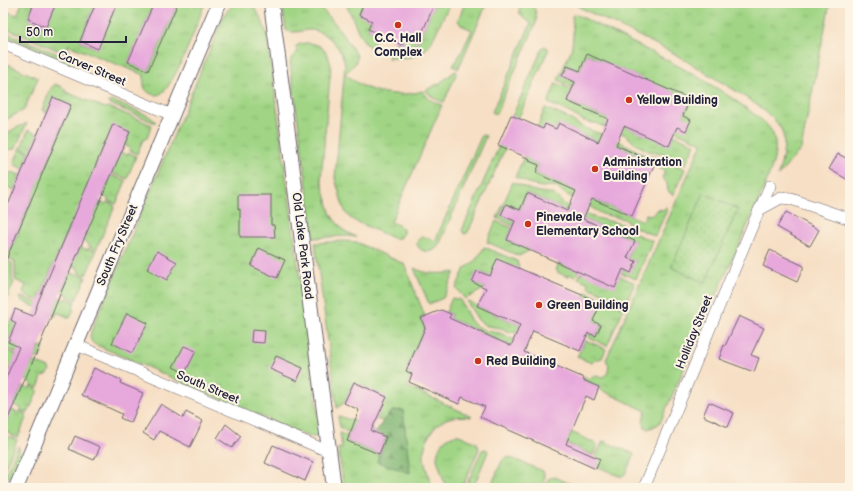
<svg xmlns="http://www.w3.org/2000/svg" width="853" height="491" font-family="'Balsamiq Sans',sans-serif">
<defs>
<pattern id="grass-tufts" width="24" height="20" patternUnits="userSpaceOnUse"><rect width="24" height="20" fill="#a1d585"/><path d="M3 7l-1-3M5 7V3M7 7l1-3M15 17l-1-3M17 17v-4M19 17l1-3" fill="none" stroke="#8ab774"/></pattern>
<pattern id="forest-firs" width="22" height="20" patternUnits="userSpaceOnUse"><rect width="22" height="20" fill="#80b672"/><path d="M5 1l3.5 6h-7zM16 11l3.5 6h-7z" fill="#68945f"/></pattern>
<pattern id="park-dots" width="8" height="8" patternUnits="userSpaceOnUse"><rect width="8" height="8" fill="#a1d585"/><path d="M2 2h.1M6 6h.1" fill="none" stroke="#8ab774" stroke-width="1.8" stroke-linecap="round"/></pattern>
</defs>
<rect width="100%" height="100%" fill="#fcf5e5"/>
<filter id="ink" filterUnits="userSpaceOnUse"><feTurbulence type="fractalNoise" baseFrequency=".025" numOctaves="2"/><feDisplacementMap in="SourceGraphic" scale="8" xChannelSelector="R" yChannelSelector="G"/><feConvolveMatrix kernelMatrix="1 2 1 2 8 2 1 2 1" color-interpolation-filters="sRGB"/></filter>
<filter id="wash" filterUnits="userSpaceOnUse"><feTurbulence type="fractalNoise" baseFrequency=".012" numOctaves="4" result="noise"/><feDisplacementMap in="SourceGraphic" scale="16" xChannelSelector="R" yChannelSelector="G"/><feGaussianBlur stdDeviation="0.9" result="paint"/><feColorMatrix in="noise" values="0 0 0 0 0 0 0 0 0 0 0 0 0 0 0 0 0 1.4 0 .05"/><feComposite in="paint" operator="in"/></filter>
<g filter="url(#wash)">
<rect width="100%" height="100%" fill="#f6dfc4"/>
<g fill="url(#grass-tufts)" stroke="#627c60">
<path d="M 22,3 L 34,3 L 28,19 L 45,27 L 56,3 L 96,3 L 80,41 L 97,49 L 117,3 L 154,3 L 128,62 L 148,71 L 177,6 L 172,3 L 205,3 C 198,21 175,87 160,94 C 156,96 151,94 148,92 C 142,87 144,81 144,75 L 68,45 L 69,55 L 3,27 L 3,14 L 8,12 L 17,15 Z"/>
<path d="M 241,3 C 243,4 246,3 248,4 C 259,9 263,23 267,34 L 320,428 L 319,435 C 314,439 309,436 304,435 L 94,344 C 86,338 93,328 96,320 L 224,16 C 229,8 231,5 241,3 Z"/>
<path d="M 289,3 C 296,3 304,2 311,3 C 327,7 348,42 357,56 C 357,65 350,68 345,74 C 352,79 359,85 367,88 C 383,95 406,96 423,91 L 429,99 L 442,105 L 391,222 C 397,225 405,226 403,235 L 401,237 L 395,239 L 355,221 L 350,218 L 346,213 L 343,206 L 335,178 L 345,66 C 344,51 329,33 313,30 C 303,29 295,35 286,30 L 282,4 Z"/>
<path d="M 345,3 L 364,3 L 359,14 L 372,21 L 368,29 L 378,34 L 371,49 C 356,35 355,19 345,3 Z"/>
<path d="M 435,3 L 450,3 L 432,41 L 425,50 L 417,55 L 411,57 L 401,58 L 388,58 L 396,42 L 402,45 L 405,37 L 418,42 Z"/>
<path d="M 465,3 L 487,3 L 458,69 L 453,66 L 461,53 L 472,30 L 461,25 L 458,20 Z"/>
<path d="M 524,3 L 530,3 C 536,9 537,14 536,23 L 496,114 L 492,112 L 531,23 C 525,19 519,17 519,9 Z"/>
<path d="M 578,3 L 830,3 L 801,149 L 778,176 C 781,163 787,145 782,131 C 775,114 739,93 723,83 C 706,73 690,63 673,53 C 642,37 609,22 577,6 Z"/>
<path d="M 575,14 C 580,16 586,19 591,22 C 601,27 611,32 621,37 C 666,59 710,81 750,111 C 758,117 767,123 772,132 C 781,150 770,171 764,188 L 660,423 L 653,427 L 648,429 L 645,427 L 643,420 L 646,411 L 599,389 L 599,387 L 583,380 L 585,376 L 589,380 L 595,375 C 600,379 605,377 608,372 L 609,365 L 606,360 L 702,143 L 675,131 L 683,116 L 690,100 L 587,54 L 580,71 L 567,66 L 562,76 L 575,82 L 573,87 L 558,80 L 571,50 C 574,38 573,27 572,16 Z"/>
<path d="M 3,31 L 72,60 L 72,64 L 3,35 Z"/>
<path d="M 306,43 C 321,43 328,51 331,66 L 321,179 L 330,212 L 333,218 L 343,230 L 356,237 L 346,236 L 314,238 L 290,63 L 292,57 L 298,51 L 295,47 L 300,44 Z"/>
<path d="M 544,46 L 548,48 L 548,51 L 469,230 L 467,233 L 464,234 L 462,230 L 463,228 L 542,49 Z"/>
<path d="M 3,62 L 38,78 L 24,110 L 3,121 Z"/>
<path d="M 455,71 L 457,72 L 444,102 C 437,100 430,97 426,90 L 440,83 Z"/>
<path d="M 556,83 L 572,89 L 567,101 L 610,120 L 607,128 L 598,124 L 584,121 L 570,113 L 548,103 Z"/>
<path d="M 55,84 L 64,88 L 66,92 L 105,108 L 109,107 L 152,125 L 147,138 L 143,140 L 137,154 L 129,150 L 130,148 L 124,145 L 130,132 L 113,125 L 78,208 L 94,215 L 100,202 L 106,204 L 107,202 L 115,206 L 96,250 L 89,246 L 89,244 L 83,241 L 89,226 L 73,219 L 38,301 L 25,295 L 23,292 L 26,285 L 15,280 L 15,262 L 3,255 L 3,247 L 11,250 L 38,183 L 20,176 L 14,190 L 5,186 L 10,173 L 12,172 L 26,177 L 28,171 L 15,165 L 14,163 L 20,149 L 29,153 L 25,164 L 44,172 L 71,105 L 53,98 L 46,113 L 42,110 L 51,88 Z"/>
<path d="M 113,101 L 149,116 L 156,122 L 153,122 L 108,103 Z"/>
<path d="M 545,108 L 568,118 L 584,128 L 604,135 L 599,142 L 559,124 L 556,129 L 539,138 L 534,136 Z"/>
<path d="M 27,123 L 15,149 L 6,150 L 4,148 C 3,143 7,134 12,130 C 16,127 23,126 27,123 Z"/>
<path d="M 620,124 L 669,145 L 674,135 L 695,144 L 686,164 L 662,153 L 649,151 L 645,149 L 634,143 L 626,135 L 617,131 Z"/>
<path d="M 28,130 L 38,134 L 30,152 L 21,148 Z"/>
<path d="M 482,135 L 486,136 L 439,245 C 431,258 413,249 418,240 C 420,238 421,236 424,237 C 427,237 432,240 435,241 Z"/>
<path d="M 613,139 L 631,147 L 642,154 L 661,158 L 685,169 L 673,195 L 668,191 L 667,183 L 662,178 L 665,171 L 654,166 L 655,163 L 611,143 Z"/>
<path d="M 529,146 L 535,149 L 529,161 L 539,165 L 536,173 L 579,192 L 575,199 L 567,195 L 556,187 L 551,186 L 542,187 L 533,185 L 515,177 Z"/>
<path d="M 121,152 L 127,155 L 129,153 L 136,156 L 127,179 L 112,173 Z"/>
<path d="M 111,175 L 126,181 L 116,204 L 108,201 L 108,198 L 103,196 Z"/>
<path d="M 513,182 L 531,190 L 540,192 L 548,193 L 554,195 L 564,204 L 572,208 L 570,213 L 527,193 L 520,210 L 506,204 L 501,215 L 515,221 L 513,226 L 497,218 Z"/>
<path d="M 588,197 L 643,221 L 646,214 C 652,216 655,214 658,209 L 661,210 L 668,208 L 655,236 L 632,226 L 624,219 L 602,214 L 589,206 Z"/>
<path d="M 582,212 L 596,218 L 622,224 L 633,233 L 653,241 L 636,279 L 621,273 L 623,269 L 631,272 L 636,261 L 627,258 L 635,241 L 579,217 Z"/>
<path d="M 496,221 L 512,228 L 507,240 L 530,250 L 519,256 L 487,242 Z"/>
<path d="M 343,241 L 356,242 L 404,264 L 425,316 L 421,318 L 425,328 L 406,371 L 412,374 L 407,386 L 471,416 L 471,417 C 464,416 456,416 449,418 C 433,423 423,442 424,458 C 425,467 430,479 432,488 L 344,488 L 338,448 L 342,449 L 340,433 L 349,437 L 347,441 L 379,454 L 377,462 L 403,410 L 392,411 L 383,421 L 376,419 L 386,397 L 354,382 L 344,403 L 337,408 L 315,243 Z"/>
<path d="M 80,247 L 87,250 L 88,248 L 96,252 L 86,275 L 78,272 L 79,269 L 72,266 Z"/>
<path d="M 484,247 L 517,261 L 519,269 L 490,276 L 477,271 L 473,282 L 486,288 L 465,299 L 456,288 L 465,268 C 474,264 480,255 484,247 Z"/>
<path d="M 3,258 L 12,263 L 12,281 L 14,282 L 3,309 L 3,268 L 6,262 L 3,260 Z"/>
<path d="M 559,263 L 578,271 L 575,277 L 569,274 L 568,277 L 557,272 L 558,271 L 556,270 Z"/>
<path d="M 414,268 C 427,275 442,274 455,272 L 443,298 L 429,304 Z"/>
<path d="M 70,272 L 77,275 L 78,274 L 86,277 L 76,300 L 67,296 L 68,294 L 62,291 Z"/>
<path d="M 581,273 L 620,276 L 635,283 L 626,303 L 588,287 L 589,283 L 578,278 Z"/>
<path d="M 586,292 L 624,308 L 607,346 L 586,336 L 587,333 L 596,336 L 601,325 L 593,321 L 584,297 Z"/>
<path d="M 20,297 L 25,298 L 53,310 L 59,297 L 65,300 L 66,298 L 75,302 L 73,306 L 74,309 L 70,318 L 57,312 L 56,316 L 22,301 Z"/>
<path d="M 452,298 L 460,300 L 471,321 L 476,326 L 486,331 L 500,333 L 514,340 L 514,347 L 449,318 L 451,314 L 446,312 Z"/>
<path d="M 469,301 L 477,306 L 522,326 L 519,333 L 510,332 L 501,328 L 487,326 L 482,323 L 478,320 L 467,302 Z"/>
<path d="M 11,320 L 26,327 L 22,334 L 13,330 L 8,342 L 36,354 L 40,346 L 44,347 L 40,357 L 33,359 L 3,347 L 3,338 Z"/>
<path d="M 585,340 L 606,349 L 602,358 L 595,360 L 592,363 L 577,357 Z"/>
<path d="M 3,349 L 49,368 L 50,369 L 48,374 L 42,377 L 38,388 L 31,385 L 31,383 C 21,378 13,370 3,366 Z"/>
<path d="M 22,386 L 29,389 L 30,386 L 38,390 L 28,413 L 20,410 L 21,408 L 14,405 Z"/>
<path d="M 12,410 L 18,413 L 19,411 L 27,415 L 18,438 L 9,434 L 9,433 L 3,430 Z"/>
<path d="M 503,415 L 571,432 L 597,444 L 593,455 Z"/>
<path d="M 338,416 L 354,421 L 376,433 L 354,424 L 350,433 L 340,428 Z"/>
<path d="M 455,435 L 459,435 L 477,443 L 479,449 L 462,488 L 446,488 L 437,459 C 437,447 444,438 455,435 Z"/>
<path d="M 8,436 L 17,440 L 4,470 L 3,470 L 3,437 L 7,439 Z"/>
<path d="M 603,441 L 634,454 L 633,458 L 625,474 L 623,476 L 619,476 L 592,464 Z"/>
<path d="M 18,446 L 22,456 L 13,476 L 10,477 L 3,475 L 3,473 L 6,474 Z"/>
<path d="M 486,449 L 488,451 L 487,454 L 473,488 L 465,488 L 482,450 Z"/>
<path d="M 506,457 L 508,457 L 511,458 L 543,471 L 545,477 L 541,488 L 505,488 L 502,486 L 501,488 L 490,488 L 502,461 Z"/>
<path d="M 554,477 L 580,488 L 544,488 L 548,479 Z"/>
</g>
<path fill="url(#forest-firs)" stroke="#516c56" d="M 403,410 L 410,473 L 377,462 L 386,437 L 376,433 L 383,421 L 392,411 Z"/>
<path fill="url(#park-dots)" stroke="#627c60" d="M 704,193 L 738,209 L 705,283 L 671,267 Z"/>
<g id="blocks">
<g fill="#e7a8dc">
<path d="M 34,3 L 56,3 L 46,27 L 28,19 Z"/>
<path d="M 96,3 L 117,3 L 98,49 L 80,41 Z"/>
<path d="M 154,3 L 178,3 L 148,71 L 128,62 Z"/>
<path d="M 364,3 L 435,3 L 418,42 L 405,37 L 402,45 L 368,29 L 372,21 L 359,15 Z"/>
<path d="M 587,54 L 690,99 L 683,116 L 691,120 L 686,131 L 677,127 L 669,146 L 624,126 L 616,145 L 655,163 L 632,216 L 592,199 L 583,219 L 635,241 L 627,258 L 636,261 L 631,273 L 623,269 L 615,288 L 507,240 L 515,221 L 501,215 L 506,204 L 520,210 L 527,193 L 567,211 L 576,191 L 536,173 L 539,165 L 529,161 L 530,159 L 498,145 L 511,115 L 543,129 L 545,124 L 556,129 L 559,123 L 598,142 L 608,119 L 567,101 L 575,82 L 562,76 L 567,66 L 580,71 Z"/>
<path d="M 53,97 L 71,105 L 3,267 L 3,217 Z"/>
<path d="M 113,124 L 130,132 L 59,297 L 36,354 L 3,430 L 3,385 L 19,347 L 8,342 L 16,323 L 11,320 L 15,309 L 33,316 L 38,302 Z"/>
<path d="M 838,154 L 850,160 L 850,181 L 829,169 Z"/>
<path d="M 238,195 L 271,195 L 271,225 L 274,225 L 275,237 L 240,237 L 240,209 L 238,210 Z"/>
<path d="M 786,212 L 819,230 L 810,246 L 777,227 Z"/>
<path d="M 259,248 L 285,260 L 277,278 L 251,266 Z"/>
<path d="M 770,250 L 804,266 L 797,282 L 763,266 Z"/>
<path d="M 157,251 L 177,262 L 167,280 L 147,269 Z"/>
<path d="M 497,259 L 601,303 L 593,321 L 601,325 L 596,336 L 588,333 L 580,351 L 533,331 L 524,352 L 584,378 L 583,380 L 599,387 L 594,400 L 586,396 L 566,444 L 600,459 L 596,469 L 480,417 L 485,407 L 462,397 L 459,404 L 409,382 L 412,374 L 406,371 L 425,328 L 421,318 L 441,310 L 451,314 L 449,318 L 511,346 L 520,325 L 477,306 L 486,288 L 472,282 L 477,271 L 490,276 Z"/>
<path d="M 127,313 L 148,323 L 132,353 L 112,343 Z"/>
<path d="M 739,316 L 764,328 L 751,355 L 759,358 L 754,372 L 719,359 L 724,345 L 725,346 Z"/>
<path d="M 252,330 L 265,331 L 264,343 L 251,342 Z"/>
<path d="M 184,346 L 196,351 L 185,373 L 173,367 Z"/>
<path d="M 276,356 L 303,368 L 297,381 L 270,369 Z"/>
<path d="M 94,368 L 121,380 L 120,383 L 143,393 L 131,423 L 120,418 L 122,414 L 81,395 Z"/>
<path d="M 354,382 L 387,397 L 371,431 L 386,437 L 379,454 L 347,441 L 359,410 L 344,403 Z"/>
<path d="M 709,402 L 734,413 L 728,427 L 703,416 Z"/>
<path d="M 161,404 L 183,418 L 186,412 L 203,421 L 190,447 L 159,431 L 154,440 L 143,433 Z"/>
<path d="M 226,424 L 241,436 L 232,448 L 217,438 Z"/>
<path d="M 75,436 L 100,447 L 94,460 L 69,449 Z"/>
<path d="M 273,445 L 313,462 L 305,481 L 265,463 Z"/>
</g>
</g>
</g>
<g filter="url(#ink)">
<use href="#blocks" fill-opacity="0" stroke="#6c646b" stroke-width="1"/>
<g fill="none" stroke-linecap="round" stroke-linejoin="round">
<g stroke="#6c646b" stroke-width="12">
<g id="minor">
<path d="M 3,44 L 172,115"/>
<path d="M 759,210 L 781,198 L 791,199 L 850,219"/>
<path d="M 76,345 L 330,452"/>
<path d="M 3,487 L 6,488"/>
<path d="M 644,488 L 753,224 L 770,186"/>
</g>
</g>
<g stroke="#6c646b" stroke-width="16">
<g id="tertiary">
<path d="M 271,3 L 334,488"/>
<path d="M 16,488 L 219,3"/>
</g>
</g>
<use href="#minor" stroke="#fff" stroke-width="11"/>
<use href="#tertiary" stroke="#fff" stroke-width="14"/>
</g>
</g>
<g fill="#c8321e" stroke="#fcf5e5" stroke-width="1.5">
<circle cx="398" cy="25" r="4"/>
<circle cx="629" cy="100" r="4"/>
<circle cx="595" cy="169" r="4"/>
<circle cx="528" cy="224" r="4"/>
<circle cx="539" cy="305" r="4"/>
<circle cx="478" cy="361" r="4"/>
</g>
<g text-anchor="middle" stroke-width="4" stroke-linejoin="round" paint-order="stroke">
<g font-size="12" font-weight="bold" fill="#22223b" stroke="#fcf5e5" text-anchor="start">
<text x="398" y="42" text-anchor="middle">C.C. Hall<tspan x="398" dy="14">Complex</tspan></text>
<text x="637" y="104">Yellow Building</text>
<text x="603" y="166">Administration<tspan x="603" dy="14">Building</tspan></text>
<text x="536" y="221">Pinevale<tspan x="536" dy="14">Elementary School</tspan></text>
<text x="547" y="309">Green Building</text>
<text x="486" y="365">Red Building</text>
</g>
<g font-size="12" fill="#22223b" stroke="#fcf5e5">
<text transform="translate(92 68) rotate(23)" y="4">Carver Street</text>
<text transform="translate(117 245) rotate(-67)" y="4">South Fry Street</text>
<text transform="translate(303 246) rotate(83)" y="4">Old Lake Park Road</text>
<text transform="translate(694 332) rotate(-68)" y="4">Holliday Street</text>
<text transform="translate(208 387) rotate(23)" y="4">South Street</text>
</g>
</g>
<rect width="853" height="491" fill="none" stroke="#fcf5e5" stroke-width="16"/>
<path d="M20 36v6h106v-6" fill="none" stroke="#22223b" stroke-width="2"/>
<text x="26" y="36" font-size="12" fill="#22223b" stroke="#fcf5e5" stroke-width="3" paint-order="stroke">50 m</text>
</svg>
